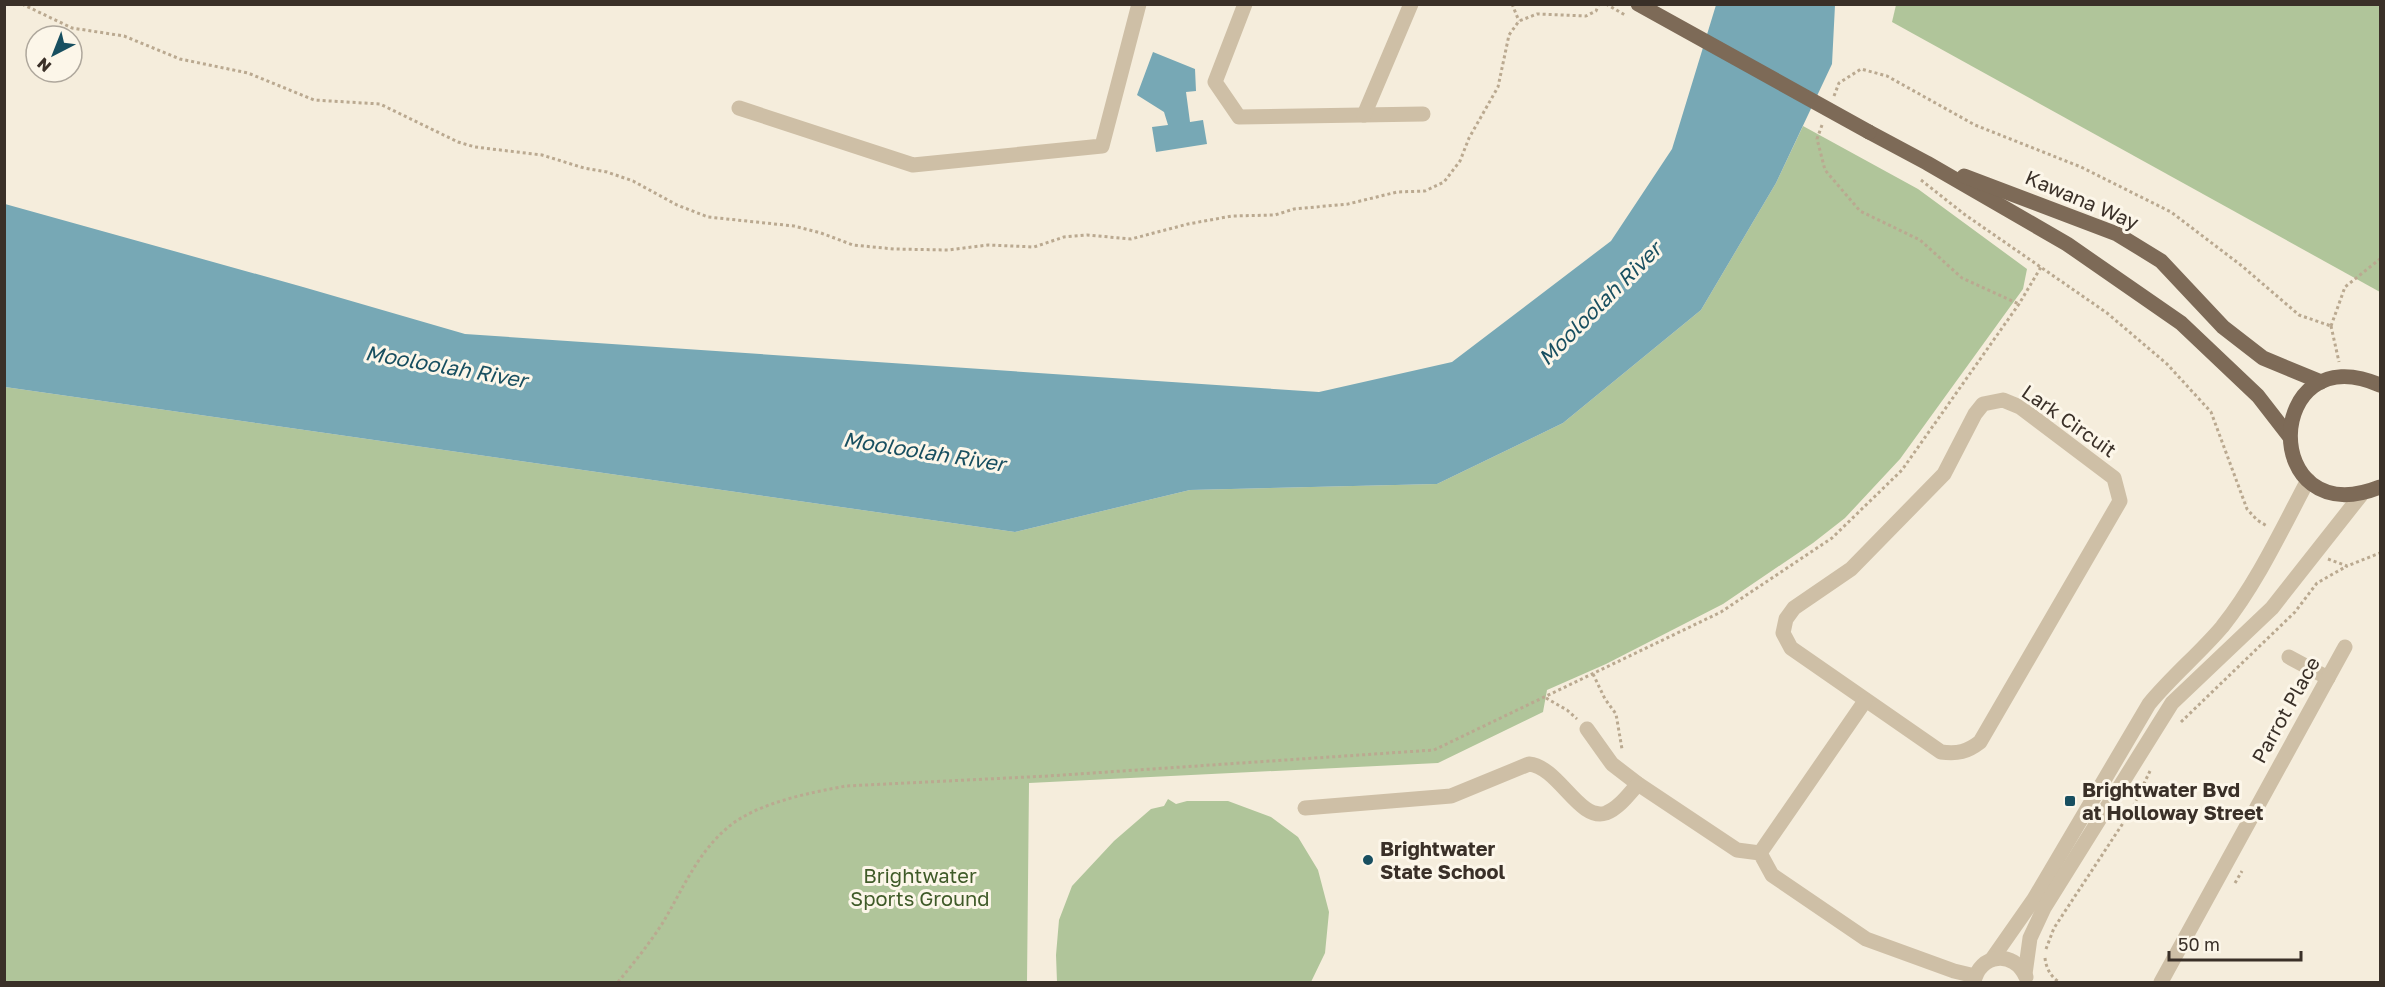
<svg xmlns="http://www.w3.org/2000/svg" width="2385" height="987" font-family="'Golos Text',sans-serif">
<rect width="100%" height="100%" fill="#f5eddc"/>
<g fill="#b0c59a">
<path d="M 1896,5 L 2380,5 L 2380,292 L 1892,22 Z"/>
<path d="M 1803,126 L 1918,189 L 2027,269 L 2023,289 L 1900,459 L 1845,518 L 1813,543 L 1723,604 L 1606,664 L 1547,690 L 1543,712 L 1438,763 L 1029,783 L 1027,982 L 5,982 L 5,387 L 1015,532 L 1190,490 L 1437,484 L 1563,423 L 1701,310 L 1776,183 Z"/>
<path d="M 1168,799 L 1176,804 L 1187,801 L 1228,801 L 1271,817 L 1298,837 L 1318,870 L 1329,912 L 1325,953 L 1311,982 L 1057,982 L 1056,955 L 1059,920 L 1072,886 L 1114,841 L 1151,809 L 1164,806 Z"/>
</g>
<g fill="#77a8b5">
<path d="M 1716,5 L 1835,5 L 1832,64 L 1776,183 L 1701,310 L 1563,423 L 1437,484 L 1190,490 L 1015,532 L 5,387 L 5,204 L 303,287 L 465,334 L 1319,392 L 1452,362 L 1611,241 L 1672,149 Z"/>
<path d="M 1153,52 L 1195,69 L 1196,91 L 1186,92 L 1190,122 L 1203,120 L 1207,144 L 1156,152 L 1152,127 L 1168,125 L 1164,112 L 1137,95 Z"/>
</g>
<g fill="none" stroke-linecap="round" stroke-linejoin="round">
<g stroke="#baa990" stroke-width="3" stroke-dasharray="3 3" stroke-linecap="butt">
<path d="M 22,4 L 72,28 L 124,36 L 180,59 L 248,73 L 314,100 L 380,104 L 458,142 L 475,147 L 542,155 L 584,168 L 607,172 L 633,181 L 677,205 L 708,217 L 794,226 L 821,233 L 853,245 L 894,249 L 948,250 L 988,245 L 1034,247 L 1064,237 L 1087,235 L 1131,239 L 1188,224 L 1232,216 L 1275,215 L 1294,209 L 1348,204 L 1397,192 L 1425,191 L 1444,182 L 1460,161 L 1469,138 L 1498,87 L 1509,35 L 1519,21 L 1537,14 L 1586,16 L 1596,11 L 1599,4"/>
<path d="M 1512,4 L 1519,21"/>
<path d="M 1834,96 L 1839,83 L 1861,69 L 1887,76 L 1975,125 L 2081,167 L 2171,212 L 2242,266 L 2299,315 L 2331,326"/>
<path d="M 1822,125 L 1817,139 L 1825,170 L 1860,211 L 1920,240 L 1962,278 L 2019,304"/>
<path d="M 1921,180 L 1964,214 L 2107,313 L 2167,364 L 2211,412 L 2247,509 L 2257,520 L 2267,526"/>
<path d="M 2331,326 L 2345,287 L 2380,259"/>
<path d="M 2331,326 L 2339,362"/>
<path d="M 2328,559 L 2347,566 L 2380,553"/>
<path d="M 1593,674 L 1605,699 L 1616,714 L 1622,749"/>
<path d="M 1546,698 L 1567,710 L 1577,719"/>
<path d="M 2181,722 L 2295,612 L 2317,583 L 2347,566"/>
<path d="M 2235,883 L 2242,871"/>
<path d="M 2046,949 L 2054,928 L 2131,811 L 2150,771"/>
<path d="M 2045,958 C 2046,968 2051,977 2059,982"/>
<path d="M 618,982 C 633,964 649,944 662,924 C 682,891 696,855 726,829 C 755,803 809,793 846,786 L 1048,776 L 1434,750 L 1721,612 L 1832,538 L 1902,470 L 2019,304 L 2041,267"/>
</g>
<g stroke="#cebfa6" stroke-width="15">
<path d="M 1245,4 L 1215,82 L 1239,117 L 1423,114"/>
<path d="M 739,108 L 913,165 L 1102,146 L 1139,4"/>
<path d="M 1364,115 L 1411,4"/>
<path d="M 2003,400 L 2020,407 L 2114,478 L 2120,501 L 1980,742 C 1967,752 1958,754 1941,752 L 1791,648 L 1783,633 L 1786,619 L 1794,608 L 1851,569 L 1944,474 L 1975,414 L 1983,404 Z"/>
<path d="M 2289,657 L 2328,678"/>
<path d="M 1587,729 L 1612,764 L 1638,784 L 1737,850 L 1760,853 L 1772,875 L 1866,939 L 1954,971 L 1975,976"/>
<path d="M 1305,808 L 1451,796 L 1529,764 C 1559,767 1579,822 1606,813 C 1619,808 1629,794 1638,784"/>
<path d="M 1760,853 L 1865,701"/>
<path d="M 1992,959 L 2034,899 L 2149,704 C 2172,676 2199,654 2222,627 C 2257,583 2282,529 2308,480"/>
<path d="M 2025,974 L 2030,938 L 2044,908 L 2172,703 L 2272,608 L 2361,495"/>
<path d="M 1974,982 C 1979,954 2014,949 2026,977"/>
<path d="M 2161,982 L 2345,647"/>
</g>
<g stroke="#7d6a57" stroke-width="15">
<path d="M 1869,132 L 1927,163 L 2067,244 L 2181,323 L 2258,396 L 2289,436"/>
<path d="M 1964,176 L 2117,234 L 2161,261 L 2223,327 L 2263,358 L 2321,382"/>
<path d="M 2380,385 C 2263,334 2258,535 2380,487"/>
</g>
<path stroke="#baa990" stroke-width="3" stroke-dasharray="3 3" stroke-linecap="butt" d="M 1606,4 L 1625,15"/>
<path stroke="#7d6a57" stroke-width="15" d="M 1638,4 L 1869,132"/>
</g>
<g fill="#184f60" stroke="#fcf6e9" stroke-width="2">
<rect x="2064" y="795" width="12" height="12" rx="3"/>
<circle cx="1368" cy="860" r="6"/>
</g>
<g text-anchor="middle" stroke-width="6" stroke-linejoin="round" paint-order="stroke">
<g font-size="20" fill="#3a3028" stroke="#fcf6e9">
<text transform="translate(2082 200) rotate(23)" y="7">Kawana Way</text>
<text transform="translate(2069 421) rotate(35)" y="7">Lark Circuit</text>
<text transform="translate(2286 710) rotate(-61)" y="7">Parrot Place</text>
</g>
<g font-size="20" font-weight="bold" fill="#3a3028" stroke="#fcf6e9" text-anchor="start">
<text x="2082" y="797">Brightwater Bvd<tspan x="2082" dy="23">at Holloway Street</tspan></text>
<text x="1380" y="856">Brightwater<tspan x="1380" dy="23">State School</tspan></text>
</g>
<g font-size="20" fill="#405b29" stroke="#fcf6e9">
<text x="920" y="883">Brightwater<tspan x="920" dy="23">Sports Ground</tspan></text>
</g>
<g font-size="21" font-style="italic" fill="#184f60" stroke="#fcf6e9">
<text transform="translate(1600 304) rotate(-45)" y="7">Mooloolah River</text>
<text transform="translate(446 367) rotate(10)" y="7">Mooloolah River</text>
<text transform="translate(924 452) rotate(9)" y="7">Mooloolah River</text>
</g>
</g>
<rect width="2385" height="987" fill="none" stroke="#3a3028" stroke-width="12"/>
<g transform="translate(54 54) rotate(222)"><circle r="28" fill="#fcf6e9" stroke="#aea79c" stroke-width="1.5"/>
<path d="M0-4.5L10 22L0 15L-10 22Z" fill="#184f60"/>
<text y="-9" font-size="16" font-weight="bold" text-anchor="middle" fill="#3a3028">N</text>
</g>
<path d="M2169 951v9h132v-9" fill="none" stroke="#3a3028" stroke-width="3"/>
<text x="2178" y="951" font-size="18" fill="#3a3028" stroke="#fcf6e9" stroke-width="4.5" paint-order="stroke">50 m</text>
</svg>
